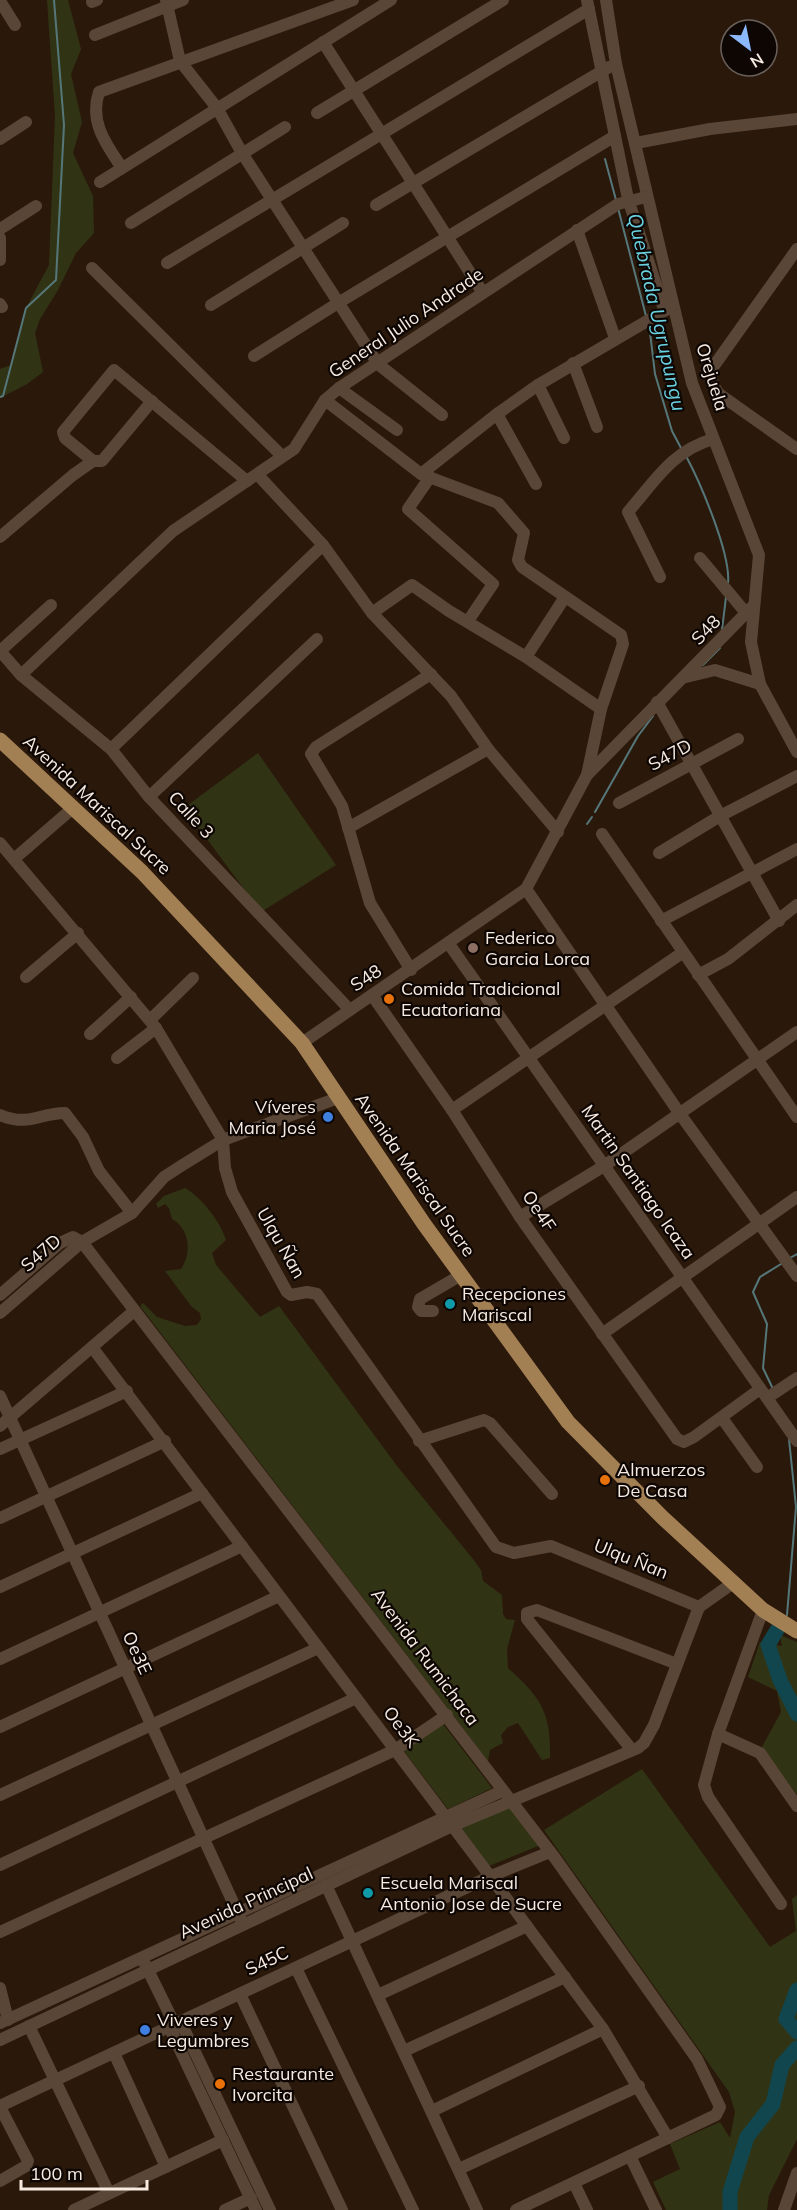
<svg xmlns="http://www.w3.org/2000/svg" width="797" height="2210" font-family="Mulish,sans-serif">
<rect width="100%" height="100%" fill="#2a190b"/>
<g fill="#313414">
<path d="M 47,0 L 68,0 L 81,49 L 71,74 L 82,122 L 73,153 L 93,196 L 94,233 L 76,253 L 58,290 L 40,319 L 35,333 L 43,372 L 27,384 L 0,398 L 0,369 L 11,365 L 26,308 L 49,265 L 55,116 Z"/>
<path d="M 258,753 L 336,865 L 261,912 L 184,808 Z"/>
<path d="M 185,1188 C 202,1198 220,1221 226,1240 L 212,1253 L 216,1265 L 260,1317 L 279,1306 L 397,1466 L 473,1559 L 481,1570 L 483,1581 L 502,1595 L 503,1614 L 506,1619 L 515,1620 L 507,1649 L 508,1668 C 541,1698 551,1712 550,1758 L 542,1760 L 518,1723 L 508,1727 L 501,1735 L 503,1743 L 490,1750 L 488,1761 L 140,1306 L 143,1303 L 157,1317 L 185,1326 L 197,1325 L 201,1319 L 200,1313 L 192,1307 L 165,1271 L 181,1269 C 192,1253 190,1229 172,1219 L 169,1208 L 165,1204 L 158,1208 L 156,1204 L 164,1196 Z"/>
<path d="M 780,1635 L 797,1642 L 797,1795 L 762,1747 L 781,1712 L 777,1691 L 748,1677 L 760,1642 L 782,1646 Z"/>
<path d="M 443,1724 L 492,1788 L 448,1809 L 404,1751 Z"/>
<path d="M 642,1769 L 770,1947 L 796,1931 L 792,1899 L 797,1895 L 797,2139 L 769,2195 L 767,2210 L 666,2210 L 653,2182 L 680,2169 L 670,2144 L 720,2122 L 730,2138 L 735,2112 L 729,2092 L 544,1830 Z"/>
<path d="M 509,1800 L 543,1844 L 484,1868 L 452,1826 Z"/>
</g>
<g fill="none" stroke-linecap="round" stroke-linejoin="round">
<g stroke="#56777a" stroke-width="2">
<path d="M 605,159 L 616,200"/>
<path d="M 618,208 L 646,316"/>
<path d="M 649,324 L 655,374 L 672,431 L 681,448"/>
<path d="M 0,397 L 3,396 L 26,308 L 56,280 L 64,125 L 54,0"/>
<path d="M 686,456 C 700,482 731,554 728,583"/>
<path d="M 722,630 L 726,597"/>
<path d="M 703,665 L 720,648"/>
<path d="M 595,812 L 638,736 L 653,716"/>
<path d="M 587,824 L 592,817"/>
<path d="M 788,1259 L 797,1254"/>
<path d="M 773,1389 L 763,1368 L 767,1324 L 753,1292 L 760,1277 L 781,1264"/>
<path d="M 787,1615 L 796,1507 L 789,1439"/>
</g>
<g stroke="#12464e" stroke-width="15">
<path d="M 777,1630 L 768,1645 L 780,1680 L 797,1714"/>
<path d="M 797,1990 L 786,2019 L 797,2032"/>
<path d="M 730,2210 L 730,2192 L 747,2137 L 773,2104 L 782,2065 L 797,2048"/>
</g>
<g stroke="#594637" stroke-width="12">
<path d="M 166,0 L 180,61 L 217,108 L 242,153 L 378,364 L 442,415"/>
<path d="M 587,0 L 628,199 L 664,309"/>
<path d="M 606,0 L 616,64 L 692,383 L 759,555 L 751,642 L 760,684 L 797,752"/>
<path d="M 0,1 L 15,25"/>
<path d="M 92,2 L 97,0"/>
<path d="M 95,35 L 183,0"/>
<path d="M 323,42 L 483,293"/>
<path d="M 317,113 L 503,0"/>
<path d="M 0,139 L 26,122"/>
<path d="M 636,143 L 710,129 L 797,119"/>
<path d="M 122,168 C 106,144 89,122 99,92 L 353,0"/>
<path d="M 100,182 L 391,0"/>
<path d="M 376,205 L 609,67"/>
<path d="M 131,223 L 285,127"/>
<path d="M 0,229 L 36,206"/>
<path d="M 577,230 L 615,338"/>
<path d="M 0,238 L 0,260"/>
<path d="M 797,249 L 711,370 L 713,385 L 719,394 L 797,449"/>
<path d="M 167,263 L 589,9"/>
<path d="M 92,268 L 282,456"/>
<path d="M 0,304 L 2,307"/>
<path d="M 211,305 L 343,223"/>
<path d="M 254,356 L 338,303 L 615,136"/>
<path d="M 573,363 L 597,427"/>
<path d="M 538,385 L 564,438"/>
<path d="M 339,388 L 397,430"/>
<path d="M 325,400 L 421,474 L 498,503 L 524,533 L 518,560 L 522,567 L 621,635 L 623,644 L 601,709 L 587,775"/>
<path d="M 497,414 L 536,484"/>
<path d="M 93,461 L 65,438 L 63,432 L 114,370 L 247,481"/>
<path d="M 421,474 L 497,414 L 538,385 L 671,307"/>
<path d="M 258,475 L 323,545 L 372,613 L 451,696 L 488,749 L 558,832"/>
<path d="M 430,477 L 408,509 L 493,584 L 468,621"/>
<path d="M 0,537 L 73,475 L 93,461 L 102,461 L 152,401"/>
<path d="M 700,558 L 746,613"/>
<path d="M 660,577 L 628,512 C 655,481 672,451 713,439"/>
<path d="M 372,613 L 412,585 L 449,611 L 526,657 L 601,709"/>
<path d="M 0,651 L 21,675 L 111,749 L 149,797 L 350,1010"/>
<path d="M 0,651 L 51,605"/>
<path d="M 526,657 L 565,597"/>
<path d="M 21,675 L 173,531 L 294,449 L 325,400 L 339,388 L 618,204 L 646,197"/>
<path d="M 686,677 L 715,670 L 760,684"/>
<path d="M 657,702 L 779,921"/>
<path d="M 111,749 L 323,545"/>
<path d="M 149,797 L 317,639"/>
<path d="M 619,803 L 738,739"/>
<path d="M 348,828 L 488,749"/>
<path d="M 602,834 L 797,1117"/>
<path d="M 0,843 L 156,1028 L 223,1140 L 225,1168 L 232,1192 L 287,1292 L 291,1295 L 307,1292 L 317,1294 L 496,1547 L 514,1553 L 551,1546 L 699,1607"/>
<path d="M 659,853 L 720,816 L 797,776"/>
<path d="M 14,859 L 73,808"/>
<path d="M 526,889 L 680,1114 L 797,1276"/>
<path d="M 661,921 L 797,849"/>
<path d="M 449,944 L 797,1441"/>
<path d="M 411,970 L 370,903 L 342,806 L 311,754 L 316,747 L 431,674"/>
<path d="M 698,975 L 728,959 L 797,905"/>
<path d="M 26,977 L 78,933"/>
<path d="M 372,995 L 452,1110 L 520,1217 L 677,1439 L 684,1442 L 694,1437 L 760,1389"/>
<path d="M 150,1020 L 193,978"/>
<path d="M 90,1034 L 131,997"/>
<path d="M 302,1043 L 526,889 L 587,775 L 752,607"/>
<path d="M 117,1058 L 156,1028"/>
<path d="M 452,1110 L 682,953"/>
<path d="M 0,1115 C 29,1127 39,1113 65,1113 L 83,1137 L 99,1171 L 132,1213"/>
<path d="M 520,1217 L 604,1166 L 797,1032"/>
<path d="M 0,1295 L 60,1243 L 73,1237 L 82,1242 L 555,1858 L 697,2059 L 720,2107 L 716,2115 L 516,2210"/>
<path d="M 433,1311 L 421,1311 L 418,1307 L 420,1299 L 461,1275"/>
<path d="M 0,1313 L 82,1242 L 132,1213 L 164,1177 L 181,1166 L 223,1140 L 338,1098"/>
<path d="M 602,1334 L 797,1197"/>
<path d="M 92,1347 L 484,1868 L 603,2029 L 668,2138"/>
<path d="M 0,1396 L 243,1924"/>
<path d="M 767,1398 L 797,1378"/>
<path d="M 722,1418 L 757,1467"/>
<path d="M 0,1426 L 134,1311"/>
<path d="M 419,1441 L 484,1420 L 490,1423 L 552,1494"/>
<path d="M 0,1449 L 127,1391"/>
<path d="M 0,1518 L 165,1441"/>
<path d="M 0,1587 L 202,1493"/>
<path d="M 763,1610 L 718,1734 L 704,1785 L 708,1797 L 781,1904"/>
<path d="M 0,1659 L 242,1546"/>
<path d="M 0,1727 L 279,1596"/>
<path d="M 718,1734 L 760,1753 L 797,1806"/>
<path d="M 632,1750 L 527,1619 L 527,1613 L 537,1610 L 677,1664"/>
<path d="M 0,1795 L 318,1648"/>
<path d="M 0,1865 L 356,1698"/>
<path d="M 326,1885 L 477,2210"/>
<path d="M 0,1932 L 395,1750 L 447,1715"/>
<path d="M 144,1962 L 175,2025 L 184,2029 L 270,2210"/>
<path d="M 296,1968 L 413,2210"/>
<path d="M 0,1988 L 8,2020"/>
<path d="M 240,1994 L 342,2210"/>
<path d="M 378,1995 L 527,1926"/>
<path d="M 0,2023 L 502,1791"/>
<path d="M 175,2025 L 172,2033 L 256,2210"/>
<path d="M 29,2026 L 109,2193"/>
<path d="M 0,2040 L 452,1826 L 638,1748 L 644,1743 L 654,1725 L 699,1607 L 733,1583"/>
<path d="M 404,2051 L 565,1977"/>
<path d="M 114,2053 L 166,2167"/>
<path d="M 0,2106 L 491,1876 L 550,1852"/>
<path d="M 0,2107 L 28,2161 L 26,2166 L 0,2181"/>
<path d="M 432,2111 L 603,2029"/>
<path d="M 630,2156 L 656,2210"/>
<path d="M 459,2169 L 639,2086"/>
<path d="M 574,2183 L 587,2210"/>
<path d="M 74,2210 L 223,2140"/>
<path d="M 225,2210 L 251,2198"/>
<path d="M 784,2210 L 797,2173"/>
</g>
<path stroke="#a37f54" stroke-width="15" d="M 0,740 L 142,872 L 302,1043 L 424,1224 L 568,1422 L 662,1517 L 763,1610 L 797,1631"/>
</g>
<circle fill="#8d6e63" stroke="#0d0603" stroke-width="2" cx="473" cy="948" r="6"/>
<g fill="#e8710a" stroke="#0d0603" stroke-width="2">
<circle cx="389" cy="999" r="6"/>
<circle cx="605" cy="1480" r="6"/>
<circle cx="220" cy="2084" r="6"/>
</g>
<g fill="#3f7fe0" stroke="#0d0603" stroke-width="2">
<circle cx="328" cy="1117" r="6"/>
<circle cx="145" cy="2030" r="6"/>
</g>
<g fill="#0f9aa8" stroke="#0d0603" stroke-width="2">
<circle cx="450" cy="1304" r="6"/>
<circle cx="368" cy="1893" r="6"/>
</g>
<g text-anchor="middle" stroke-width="4.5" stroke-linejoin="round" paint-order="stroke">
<g font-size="18" fill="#f6eae1" stroke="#0d0603">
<text transform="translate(406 323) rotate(-34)" y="6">General Julio Andrade</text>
<text transform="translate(712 377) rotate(73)" y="6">Orejuela</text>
<text transform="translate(706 630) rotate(-46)" y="6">S48</text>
<text transform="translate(670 755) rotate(-28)" y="6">S47D</text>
<text transform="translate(97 805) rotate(43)" y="6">Avenida Mariscal Sucre</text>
<text transform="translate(191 815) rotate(47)" y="6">Calle 3</text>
<text transform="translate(366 978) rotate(-33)" y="6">S48</text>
<text transform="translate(415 1175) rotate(55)" y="6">Avenida Mariscal Sucre</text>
<text transform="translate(638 1182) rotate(55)" y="6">Martin Santiago Icaza</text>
<text transform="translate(539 1211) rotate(56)" y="6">Oe4F</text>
<text transform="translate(281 1243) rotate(60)" y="6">Ulqu Ñan</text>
<text transform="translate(41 1253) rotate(-41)" y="6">S47D</text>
<text transform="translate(631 1559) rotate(22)" y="6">Ulqu Ñan</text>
<text transform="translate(137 1653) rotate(65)" y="6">Oe3E</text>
<text transform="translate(425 1657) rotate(53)" y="6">Avenida Rumichaca</text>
<text transform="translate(401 1727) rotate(53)" y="6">Oe3K</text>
<text transform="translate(246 1903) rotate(-25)" y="6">Avenida Principal</text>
<text transform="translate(267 1961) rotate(-25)" y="6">S45C</text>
</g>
<g font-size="18" fill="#f6eae1" stroke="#0d0603" text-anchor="start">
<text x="485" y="944">Federico<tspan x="485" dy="21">Garcia Lorca</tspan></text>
<text x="401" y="995">Comida Tradicional<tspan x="401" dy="21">Ecuatoriana</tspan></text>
<text x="316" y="1113" text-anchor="end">Víveres<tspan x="316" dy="21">Maria José</tspan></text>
<text x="462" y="1300">Recepciones<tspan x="462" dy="21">Mariscal</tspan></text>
<text x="617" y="1476">Almuerzos<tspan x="617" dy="21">De Casa</tspan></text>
<text x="380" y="1889">Escuela Mariscal<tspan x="380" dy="21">Antonio Jose de Sucre</tspan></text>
<text x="157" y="2026">Viveres y<tspan x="157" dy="21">Legumbres</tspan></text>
<text x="232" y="2080">Restaurante<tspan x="232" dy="21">Ivorcita</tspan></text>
</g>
<g font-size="20" font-style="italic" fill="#69d1e1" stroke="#0d0603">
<text transform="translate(657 312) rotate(77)" y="7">Quebrada Ugrupungu</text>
</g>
</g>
<g transform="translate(749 48) rotate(148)"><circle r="28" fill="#0d0603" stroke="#6a615c" stroke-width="1.5"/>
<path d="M0-4.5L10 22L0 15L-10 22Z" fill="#8bb9fc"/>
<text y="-9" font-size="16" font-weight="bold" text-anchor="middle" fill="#f6eae1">N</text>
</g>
<path d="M21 2180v9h126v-9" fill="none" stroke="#f6eae1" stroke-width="3"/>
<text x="30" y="2180" font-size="18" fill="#f6eae1" stroke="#0d0603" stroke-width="4.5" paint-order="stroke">100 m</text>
</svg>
